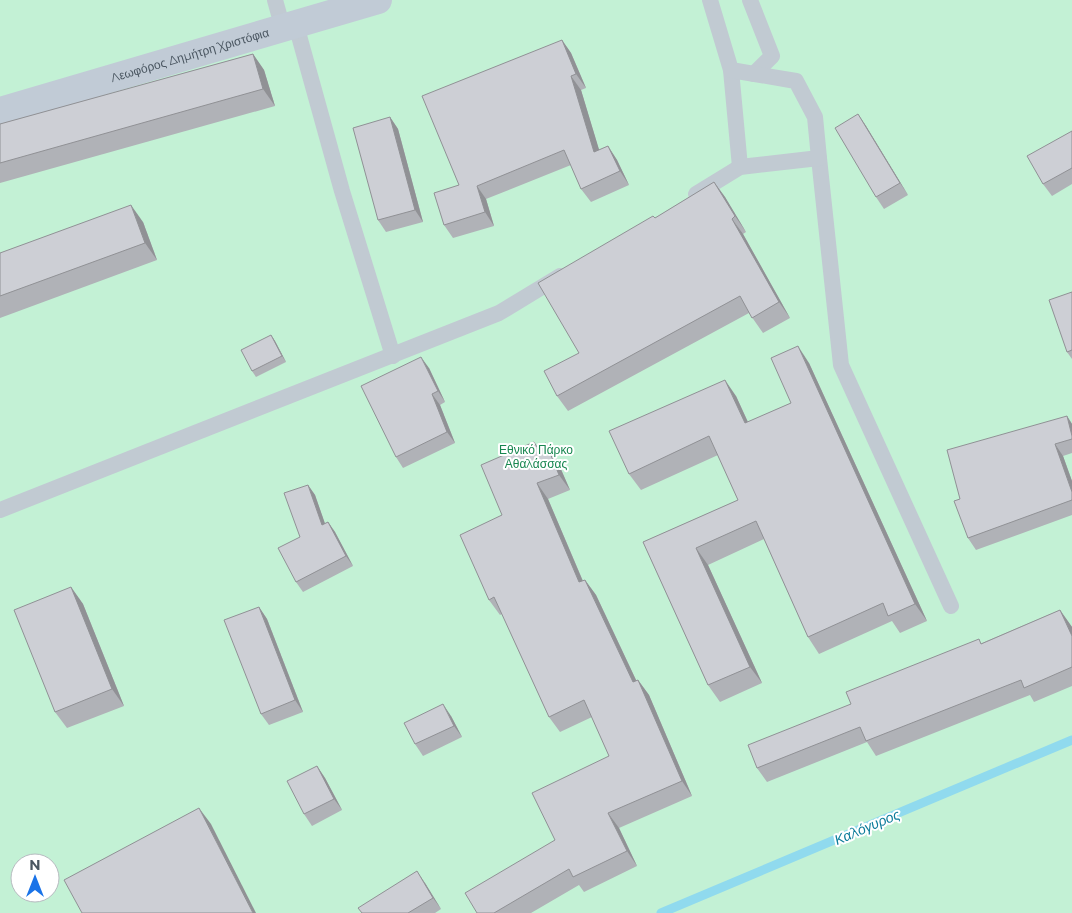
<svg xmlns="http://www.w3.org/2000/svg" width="1072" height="913" font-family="Montserrat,sans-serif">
<rect width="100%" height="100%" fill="#f5f3f3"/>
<path fill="#c3f1d5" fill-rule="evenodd" d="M 0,0 L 1072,0 L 1072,913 L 0,913 ZM 20,863 L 50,863 L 50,893 L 20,893 Z"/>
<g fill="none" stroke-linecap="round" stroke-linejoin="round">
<path stroke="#90daee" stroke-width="9" d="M 661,913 L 1072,740"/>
<g stroke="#c1cad2" stroke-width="16">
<path d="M 275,0 L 283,29"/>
<path d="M 750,0 L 772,56 L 754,74"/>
<path d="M 296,25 L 342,191 L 393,356"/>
<path d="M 731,70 L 740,167"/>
<path d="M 819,158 L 841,365 L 951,606"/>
<path d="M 696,194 L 740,167 L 819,158 L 815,117 L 796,81 L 731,70 L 710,0"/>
<path d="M 0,510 L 499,313 L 560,276"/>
</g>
<path stroke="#c1cbd6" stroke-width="28" id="s1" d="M 0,111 L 378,0"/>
</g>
<g fill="#b0b2b7">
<path d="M 562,40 L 571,53 L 586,88 L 581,90 L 599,150 L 608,146 L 617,160 L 629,185 L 591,202 L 581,189 L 571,165 L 486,199 L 494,226 L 453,238 L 444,225 L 459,185 Z"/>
<path d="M 253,54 L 264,70 L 275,106 L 0,183 L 0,124 Z"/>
<path d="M 858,114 L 866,126 L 908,195 L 884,209 L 876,197 Z"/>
<path d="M 390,117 L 398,129 L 423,222 L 386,232 L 378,220 Z"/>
<path d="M 1072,131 L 1072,184 L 1052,196 L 1043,184 Z"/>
<path d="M 714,182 L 725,197 L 746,232 L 743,234 L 790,318 L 763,333 L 749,313 L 568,411 L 557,396 L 579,353 L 655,218 Z"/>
<path d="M 143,222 L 157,260 L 0,318 L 0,253 Z"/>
<path d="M 1072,292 L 1072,359 L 1067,352 Z"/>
<path d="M 271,335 L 275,341 L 286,362 L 256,377 L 252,371 Z"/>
<path d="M 809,363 L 927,621 L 900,633 L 892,621 L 819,654 L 808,637 L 764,539 L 708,565 L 762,683 L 720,702 L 708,685 L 643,542 L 738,500 L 718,455 L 641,490 L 629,474 L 736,396 L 748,422 L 791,403 Z"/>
<path d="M 429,368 L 445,402 L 440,405 L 455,443 L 403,468 L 396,457 Z"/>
<path d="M 1067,416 L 1072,424 L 1072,453 L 1063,456 L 1072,481 L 1072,515 L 976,550 L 968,538 L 960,499 Z"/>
<path d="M 534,442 L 537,447 L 546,443 L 556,458 L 570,490 L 548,499 L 583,581 L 585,580 L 596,595 L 636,680 L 638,680 L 649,695 L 692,796 L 619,828 L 637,866 L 584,892 L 579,885 L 531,913 L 477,913 L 555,840 L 609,756 L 592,717 L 560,732 L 549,717 L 502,614 L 500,615 L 489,600 L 502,515 Z"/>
<path d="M 308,485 L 315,495 L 325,524 L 328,522 L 335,532 L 353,566 L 303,592 L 296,582 L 300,537 Z"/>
<path d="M 71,587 L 83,604 L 124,706 L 67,728 L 55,712 Z"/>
<path d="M 259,607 L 267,619 L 303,712 L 269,725 L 261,714 Z"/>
<path d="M 1060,610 L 1072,627 L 1072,686 L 1034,702 L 1030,695 L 876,756 L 867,742 L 767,782 L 757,768 L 851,704 L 982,643 Z"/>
<path d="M 451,716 L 462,737 L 423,756 L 415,744 Z"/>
<path d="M 317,766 L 325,778 L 342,810 L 312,826 L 304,814 Z"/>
<path d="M 425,883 L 441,909 L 435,913 L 362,913 Z"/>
</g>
<g fill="#909195">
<path d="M 562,40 L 571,53 L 586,88 L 576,74 Z"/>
<path d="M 253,54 L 264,70 L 275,106 L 263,89 Z"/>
<path d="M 571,76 L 581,90 L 604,166 L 594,152 Z"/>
<path d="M 858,114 L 866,126 L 908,195 L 900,183 Z"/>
<path d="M 390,117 L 398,129 L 423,222 L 415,210 Z"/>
<path d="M 608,146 L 617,160 L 629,185 L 620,171 Z"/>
<path d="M 714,182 L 725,197 L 746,232 L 735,216 Z"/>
<path d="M 477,186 L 486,199 L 494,226 L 485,212 Z"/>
<path d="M 131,205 L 143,222 L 157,260 L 145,243 Z"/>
<path d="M 732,219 L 743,234 L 790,318 L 779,302 Z"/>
<path d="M 271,335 L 275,341 L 286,362 L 282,356 Z"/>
<path d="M 798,346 L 809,363 L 927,621 L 915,604 Z"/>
<path d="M 421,357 L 429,368 L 445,402 L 438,391 Z"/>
<path d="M 725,380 L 736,396 L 756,440 L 745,423 Z"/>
<path d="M 432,394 L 440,405 L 455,443 L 447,432 Z"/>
<path d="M 1067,416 L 1072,424 L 1072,436 Z"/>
<path d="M 546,443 L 556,458 L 570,490 L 559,475 Z"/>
<path d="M 1055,444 L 1063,456 L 1072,481 L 1072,492 Z"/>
<path d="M 537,483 L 548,499 L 590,598 L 579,582 Z"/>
<path d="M 308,485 L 315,495 L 329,535 L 322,525 Z"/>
<path d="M 328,522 L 335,532 L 353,566 L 346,556 Z"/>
<path d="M 696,548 L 708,565 L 762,683 L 750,667 Z"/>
<path d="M 585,580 L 596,595 L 644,697 L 633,682 Z"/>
<path d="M 71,587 L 83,604 L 124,706 L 112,689 Z"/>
<path d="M 259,607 L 267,619 L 303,712 L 295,700 Z"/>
<path d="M 1060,610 L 1072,627 L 1072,636 Z"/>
<path d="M 638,680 L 649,695 L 692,796 L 682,781 Z"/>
<path d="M 443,704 L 451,716 L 462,737 L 454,726 Z"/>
<path d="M 317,766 L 325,778 L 342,810 L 334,799 Z"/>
<path d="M 199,808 L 211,824 L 256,913 L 253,913 Z"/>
<path d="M 608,813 L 619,828 L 637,866 L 627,851 Z"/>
<path d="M 417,871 L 425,883 L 441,909 L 433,898 Z"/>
</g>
<g fill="#cdcfd5" stroke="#909195">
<path d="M 562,40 L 576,74 L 571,76 L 594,152 L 608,146 L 620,171 L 581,189 L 564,150 L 477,186 L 485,212 L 444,225 L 434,193 L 459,185 L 422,96 Z"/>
<path d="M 253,54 L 263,89 L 0,163 L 0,124 Z"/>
<path d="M 858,114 L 900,183 L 876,197 L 835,128 Z"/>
<path d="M 390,117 L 415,210 L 378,220 L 353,128 Z"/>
<path d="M 1072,131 L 1072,168 L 1043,184 L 1027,156 Z"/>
<path d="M 714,182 L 735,216 L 732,219 L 779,302 L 752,318 L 740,296 L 557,396 L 544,371 L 579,353 L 538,283 L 653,216 L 655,218 Z"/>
<path d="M 131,205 L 145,243 L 0,296 L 0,253 Z"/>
<path d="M 1072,292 L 1072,350 L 1067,352 L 1049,300 Z"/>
<path d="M 271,335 L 282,356 L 252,371 L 241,350 Z"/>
<path d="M 798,346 L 915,604 L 888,616 L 883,603 L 808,637 L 756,521 L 696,548 L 750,667 L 708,685 L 643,542 L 738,500 L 709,436 L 629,474 L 609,431 L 725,380 L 745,423 L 791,403 L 771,358 Z"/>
<path d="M 421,357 L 438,391 L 432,394 L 447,432 L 396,457 L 361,386 Z"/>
<path d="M 1067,416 L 1072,436 L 1072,439 L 1055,444 L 1072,492 L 1072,500 L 968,538 L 954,501 L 960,499 L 947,450 Z"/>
<path d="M 534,442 L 537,447 L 546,443 L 559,475 L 537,483 L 579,582 L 585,580 L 633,682 L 638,680 L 682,781 L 608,813 L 627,851 L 573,877 L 569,869 L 494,913 L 477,913 L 465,893 L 555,840 L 532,793 L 609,756 L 584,700 L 549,717 L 494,597 L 489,600 L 460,535 L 502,515 L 481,465 Z"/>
<path d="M 308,485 L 322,525 L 328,522 L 346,556 L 296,582 L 278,548 L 300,537 L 284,493 Z"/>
<path d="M 71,587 L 112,689 L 55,712 L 14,610 Z"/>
<path d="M 259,607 L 295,700 L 261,714 L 224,620 Z"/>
<path d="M 1060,610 L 1072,636 L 1072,667 L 1024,688 L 1021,680 L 866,741 L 860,727 L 757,768 L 748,745 L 851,704 L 846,692 L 979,639 L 981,644 Z"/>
<path d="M 443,704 L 454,726 L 415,744 L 404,723 Z"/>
<path d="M 317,766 L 334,799 L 304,814 L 287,781 Z"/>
<path d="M 199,808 L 253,913 L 82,913 L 64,880 Z"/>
<path d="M 417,871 L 433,898 L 408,913 L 362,913 L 358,908 Z"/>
</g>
<g text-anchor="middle" stroke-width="4" stroke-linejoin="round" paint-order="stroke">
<g font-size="12" fill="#4a5661" stroke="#fff">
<text dy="4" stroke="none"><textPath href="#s1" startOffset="198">Λεωφόρος Δημήτρη Χριστόφια</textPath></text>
</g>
<g font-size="12" fill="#17864f" stroke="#fff">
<text x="536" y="454">Εθνικό Πάρκο<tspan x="536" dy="14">Αθαλάσσας</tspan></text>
</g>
<g font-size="14" font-style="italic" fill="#0c7c9b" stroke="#fff">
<text transform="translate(867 827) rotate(-23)" y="5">Καλόγυρος</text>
</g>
</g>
<g transform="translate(35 878)"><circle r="24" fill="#ffffff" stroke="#b7bbc0"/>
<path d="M0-4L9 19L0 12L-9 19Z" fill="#1a73e8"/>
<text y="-8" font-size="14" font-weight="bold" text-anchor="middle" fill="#4a5661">N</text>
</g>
</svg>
